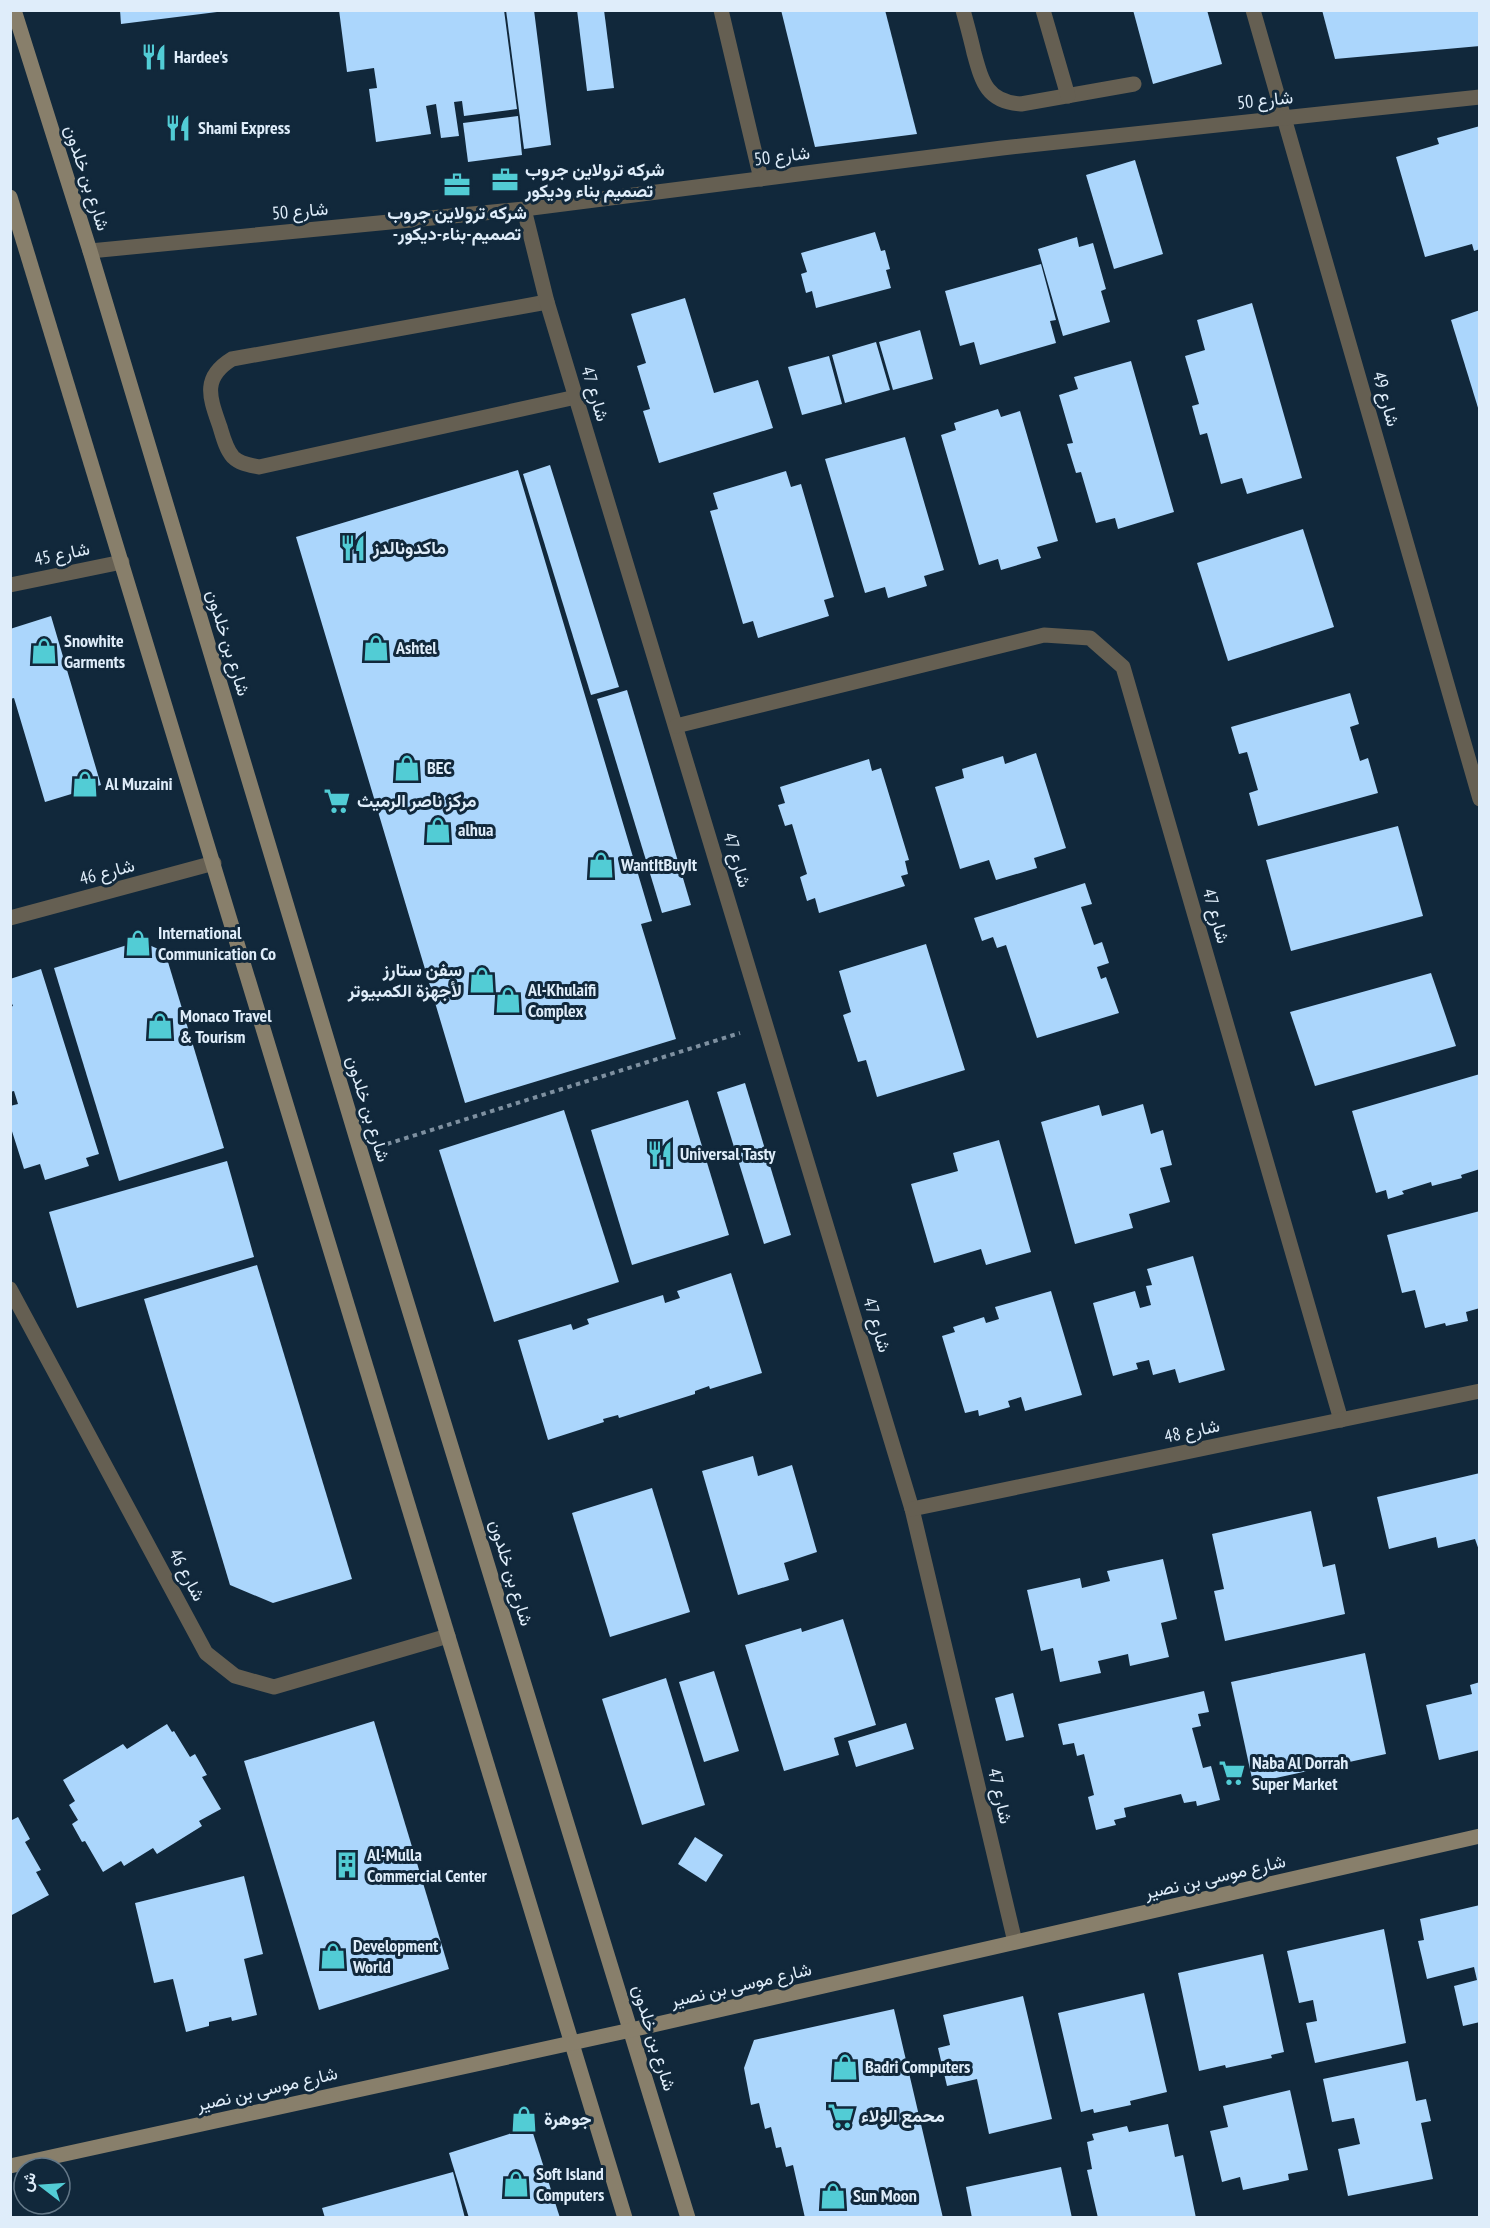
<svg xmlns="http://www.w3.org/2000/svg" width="1490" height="2228" font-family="'PT Sans Narrow',Vazirmatn,sans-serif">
<rect width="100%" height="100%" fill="#11283b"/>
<g fill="#abd6fc">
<path d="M 120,10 L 217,10 L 217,12 L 121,24 Z"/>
<path d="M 339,10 L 504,10 L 517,109 L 464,116 L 462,101 L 454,102 L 459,136 L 441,138 L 436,104 L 426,106 L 431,134 L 376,142 L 369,89 L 377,88 L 374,68 L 347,72 Z"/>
<path d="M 506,10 L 534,10 L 551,145 L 524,149 Z"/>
<path d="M 577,10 L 604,10 L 614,88 L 587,91 Z"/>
<path d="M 781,10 L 885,10 L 917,134 L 815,147 Z"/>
<path d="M 1133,10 L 1207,10 L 1222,64 L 1153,84 Z"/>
<path d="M 1322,10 L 1480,10 L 1480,46 L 1335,59 Z"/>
<path d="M 518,116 L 522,155 L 468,162 L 463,123 Z"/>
<path d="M 1480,126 L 1480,249 L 1474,251 L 1472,244 L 1425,257 L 1396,157 L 1439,144 L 1437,138 Z"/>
<path d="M 1135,160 L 1163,254 L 1114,269 L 1086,175 Z"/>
<path d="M 875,232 L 881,251 L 885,250 L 890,269 L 886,270 L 891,288 L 816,308 L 812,291 L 806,293 L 801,274 L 807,272 L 801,253 Z"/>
<path d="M 1077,237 L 1079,247 L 1093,243 L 1106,289 L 1101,291 L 1110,322 L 1063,336 L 1038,249 Z"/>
<path d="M 1041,264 L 1056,320 L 1050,321 L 1056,343 L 980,365 L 974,342 L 960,346 L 945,291 Z"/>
<path d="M 685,298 L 714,393 L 758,380 L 773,428 L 659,463 L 643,411 L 650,409 L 637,366 L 646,363 L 631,314 Z"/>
<path d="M 1252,303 L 1302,478 L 1247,494 L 1242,478 L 1221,484 L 1207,433 L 1200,435 L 1192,406 L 1199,404 L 1185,356 L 1205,350 L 1197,320 Z"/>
<path d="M 1480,310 L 1480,411 L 1479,411 L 1451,320 Z"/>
<path d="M 920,330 L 933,379 L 893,390 L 879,342 Z"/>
<path d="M 876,342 L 890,390 L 845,403 L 832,355 Z"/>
<path d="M 829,356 L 842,404 L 802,415 L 788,367 Z"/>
<path d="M 1131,361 L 1174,512 L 1118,529 L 1115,518 L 1096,523 L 1081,472 L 1076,473 L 1067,444 L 1073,443 L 1059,395 L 1078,389 L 1074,377 Z"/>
<path d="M 998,409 L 1001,417 L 1020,411 L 1058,541 L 1037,547 L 1041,558 L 1001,570 L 998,559 L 979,565 L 941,435 L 956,430 L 954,423 Z"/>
<path d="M 905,437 L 944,570 L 924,576 L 927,586 L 888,598 L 885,587 L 865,593 L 825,459 Z"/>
<path d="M 550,465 L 619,687 L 591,695 L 523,474 Z"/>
<path d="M 518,470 L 652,921 L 641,924 L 676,1039 L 465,1103 L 296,537 Z"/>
<path d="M 786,471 L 791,487 L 801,484 L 834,597 L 824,600 L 829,616 L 758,638 L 753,621 L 743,624 L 710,511 L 718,509 L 713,493 Z"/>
<path d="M 1303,529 L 1334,627 L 1228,661 L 1197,563 Z"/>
<path d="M 51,616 L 101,785 L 45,802 L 14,698 L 10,699 L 10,629 Z"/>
<path d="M 627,690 L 691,905 L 662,913 L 597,699 Z"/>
<path d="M 1350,693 L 1359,724 L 1350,727 L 1360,761 L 1368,758 L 1378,793 L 1258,826 L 1249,793 L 1258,790 L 1247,752 L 1239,754 L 1231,727 Z"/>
<path d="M 1036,753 L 1066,848 L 1034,858 L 1037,868 L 996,880 L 989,860 L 960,869 L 935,787 L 964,778 L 962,769 L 1003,756 L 1005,764 Z"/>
<path d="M 869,759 L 872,771 L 881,768 L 909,860 L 905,861 L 908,874 L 901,876 L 905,886 L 819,913 L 815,898 L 807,901 L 800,877 L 807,874 L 792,824 L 785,826 L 778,805 L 785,803 L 780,787 Z"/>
<path d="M 1398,826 L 1423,916 L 1291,951 L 1266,860 Z"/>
<path d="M 1085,883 L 1092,904 L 1081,907 L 1094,945 L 1102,942 L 1109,963 L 1097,967 L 1101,979 L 1106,977 L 1119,1013 L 1037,1038 L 1006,945 L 997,948 L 993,937 L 982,941 L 974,918 Z"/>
<path d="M 140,941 L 165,952 L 224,1148 L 119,1181 L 54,968 Z"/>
<path d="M 926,944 L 965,1070 L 877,1097 L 866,1060 L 858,1062 L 843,1015 L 851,1012 L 839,971 Z"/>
<path d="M 41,969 L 99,1154 L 86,1158 L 89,1166 L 45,1180 L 40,1164 L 24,1169 L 10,1125 L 10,1106 L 18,1104 L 14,1091 L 10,1092 L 10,1007 L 13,1006 L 10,999 L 10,979 Z"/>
<path d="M 1431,973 L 1456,1046 L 1315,1086 L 1290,1012 Z"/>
<path d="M 1480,1074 L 1480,1169 L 1461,1175 L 1462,1178 L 1432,1186 L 1431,1182 L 1402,1191 L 1404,1194 L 1388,1199 L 1386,1190 L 1376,1193 L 1352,1111 Z"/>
<path d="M 745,1083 L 791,1235 L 764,1244 L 717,1092 Z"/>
<path d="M 688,1100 L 729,1235 L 632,1265 L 591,1130 Z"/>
<path d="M 1143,1104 L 1151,1134 L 1163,1130 L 1172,1165 L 1160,1168 L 1170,1202 L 1129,1214 L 1133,1228 L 1075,1244 L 1041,1122 L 1099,1105 L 1102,1116 Z"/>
<path d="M 564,1110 L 619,1282 L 494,1322 L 439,1150 Z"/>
<path d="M 999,1140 L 1031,1252 L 986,1265 L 981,1249 L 934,1263 L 911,1184 L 958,1171 L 953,1153 Z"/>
<path d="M 227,1161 L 254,1257 L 77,1308 L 49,1212 Z"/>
<path d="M 1480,1211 L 1480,1308 L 1466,1312 L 1468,1321 L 1446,1326 L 1445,1323 L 1425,1328 L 1415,1290 L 1402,1293 L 1387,1235 Z"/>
<path d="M 1193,1256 L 1225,1370 L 1179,1383 L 1175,1369 L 1153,1375 L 1149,1360 L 1136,1363 L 1138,1369 L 1113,1376 L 1093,1303 L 1135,1291 L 1140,1308 L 1151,1305 L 1146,1286 L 1152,1285 L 1147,1269 Z"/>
<path d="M 257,1265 L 352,1579 L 273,1603 L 230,1585 L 144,1299 Z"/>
<path d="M 731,1273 L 762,1373 L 710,1389 L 709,1386 L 695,1391 L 695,1394 L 619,1418 L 618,1415 L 603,1419 L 604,1422 L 548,1440 L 518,1340 L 571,1324 L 573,1330 L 589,1324 L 587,1319 L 663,1295 L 665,1303 L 680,1298 L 677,1291 Z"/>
<path d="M 1051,1291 L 1082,1395 L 1025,1411 L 1021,1397 L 1008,1401 L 1010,1407 L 979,1416 L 978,1410 L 965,1413 L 942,1336 L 955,1332 L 953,1327 L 984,1317 L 986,1323 L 999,1319 L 995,1307 Z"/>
<path d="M 753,1456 L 758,1476 L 792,1465 L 817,1552 L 784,1563 L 789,1580 L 738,1595 L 702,1471 Z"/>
<path d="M 1480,1473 L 1480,1553 L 1475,1539 L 1438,1548 L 1436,1537 L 1389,1549 L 1377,1497 Z"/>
<path d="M 652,1488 L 690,1612 L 610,1637 L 572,1513 Z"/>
<path d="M 1311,1511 L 1323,1567 L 1335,1564 L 1345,1614 L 1225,1641 L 1214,1591 L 1224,1589 L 1212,1534 Z"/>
<path d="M 1163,1559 L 1177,1619 L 1161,1623 L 1169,1657 L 1130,1666 L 1128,1654 L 1098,1661 L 1101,1673 L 1060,1682 L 1053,1648 L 1041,1651 L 1027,1590 L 1080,1578 L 1082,1588 L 1110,1581 L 1107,1571 Z"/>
<path d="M 843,1619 L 876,1725 L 834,1738 L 839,1755 L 784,1771 L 745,1645 L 801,1628 L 802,1632 Z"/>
<path d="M 1365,1653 L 1386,1754 L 1253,1783 L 1231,1682 Z"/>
<path d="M 714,1671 L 739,1751 L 704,1762 L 679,1682 Z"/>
<path d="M 666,1678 L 705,1805 L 642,1825 L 602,1699 Z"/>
<path d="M 1480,1682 L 1480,1750 L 1439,1760 L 1426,1705 L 1472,1694 L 1470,1685 Z"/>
<path d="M 1204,1691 L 1209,1712 L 1198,1714 L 1201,1726 L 1192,1728 L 1203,1768 L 1211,1766 L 1220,1800 L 1197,1806 L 1196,1801 L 1184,1803 L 1181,1794 L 1124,1808 L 1126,1817 L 1114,1820 L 1116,1825 L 1096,1830 L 1088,1797 L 1094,1795 L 1084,1754 L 1077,1756 L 1074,1743 L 1063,1745 L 1058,1724 Z"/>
<path d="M 1013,1693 L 1024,1737 L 1006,1741 L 995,1698 Z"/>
<path d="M 374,1721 L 449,1969 L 319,2010 L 244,1761 Z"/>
<path d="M 906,1723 L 914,1749 L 856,1767 L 848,1741 Z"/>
<path d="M 167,1724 L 172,1732 L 174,1731 L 190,1757 L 195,1754 L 207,1775 L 202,1777 L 221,1809 L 199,1821 L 202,1826 L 157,1854 L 153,1848 L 124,1866 L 121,1861 L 103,1872 L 85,1841 L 82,1842 L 72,1824 L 78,1820 L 69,1805 L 75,1801 L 63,1780 L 123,1744 L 127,1749 Z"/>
<path d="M 18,1817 L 30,1839 L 25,1842 L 41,1870 L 36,1872 L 49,1895 L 10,1916 L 10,1821 Z"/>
<path d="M 695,1837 L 723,1855 L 706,1882 L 678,1864 Z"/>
<path d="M 244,1876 L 263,1954 L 244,1959 L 257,2015 L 232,2021 L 231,2017 L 209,2022 L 209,2026 L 186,2032 L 173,1979 L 154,1983 L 135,1903 Z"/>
<path d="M 1480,1905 L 1480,2022 L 1463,2026 L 1454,1986 L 1477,1980 L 1474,1967 L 1427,1979 L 1418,1941 L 1424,1940 L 1420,1919 Z"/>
<path d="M 1384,1929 L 1406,2043 L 1315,2063 L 1306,2023 L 1317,2021 L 1313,2000 L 1299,2003 L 1287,1951 Z"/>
<path d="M 1263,1954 L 1284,2052 L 1271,2055 L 1272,2058 L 1226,2068 L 1225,2065 L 1199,2071 L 1178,1973 Z"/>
<path d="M 1144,1993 L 1167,2092 L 1130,2101 L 1131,2105 L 1094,2113 L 1093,2109 L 1081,2112 L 1058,2013 Z"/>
<path d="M 1023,1996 L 1052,2119 L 989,2134 L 977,2079 L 947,2086 L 938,2048 L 950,2045 L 943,2015 Z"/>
<path d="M 894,2009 L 943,2218 L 805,2218 L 793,2165 L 786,2167 L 781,2147 L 776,2148 L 771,2127 L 765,2129 L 759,2103 L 751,2105 L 744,2068 L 754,2040 Z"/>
<path d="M 1408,2061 L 1416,2101 L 1426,2099 L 1431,2121 L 1421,2123 L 1433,2179 L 1348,2196 L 1338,2149 L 1360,2144 L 1354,2118 L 1332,2122 L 1323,2079 Z"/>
<path d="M 1290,2090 L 1308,2170 L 1288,2174 L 1289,2180 L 1243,2190 L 1240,2177 L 1222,2182 L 1210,2131 L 1228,2127 L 1223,2106 Z"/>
<path d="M 1168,2124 L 1175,2157 L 1183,2155 L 1196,2218 L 1098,2218 L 1087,2170 L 1092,2169 L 1087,2142 L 1094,2140 L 1092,2134 L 1127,2126 L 1129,2132 Z"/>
<path d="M 531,2127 L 560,2218 L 469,2218 L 449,2153 Z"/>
<path d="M 1061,2167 L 1072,2218 L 972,2218 L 966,2187 Z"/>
<path d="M 453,2172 L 465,2218 L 325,2218 L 322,2208 Z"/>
</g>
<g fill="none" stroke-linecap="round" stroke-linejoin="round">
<path stroke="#7e90a0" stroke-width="4" stroke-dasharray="4.5 4.5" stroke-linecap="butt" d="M 387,1144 L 740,1033"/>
<g stroke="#655f52" stroke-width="15">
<path d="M 721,10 L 761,179"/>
<path d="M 963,10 C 967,25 971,39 974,53 C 982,82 987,102 1021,104 L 1134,84"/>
<path d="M 1043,10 L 1068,96"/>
<path d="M 547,302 L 232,359 C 201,378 210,398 220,427 C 223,437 226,449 233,457 C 240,464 250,465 259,467 L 576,397"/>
</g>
<g stroke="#655f52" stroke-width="15">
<path d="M 1253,10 L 1480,799"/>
<path d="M 524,209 L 547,302 L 912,1509 L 1015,1942"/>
<path d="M 90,251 L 524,209 L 1002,148 L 1480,97"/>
<path d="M 10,585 L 122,562"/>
<path d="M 676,726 L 1044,635 L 1090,638 L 1123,667 L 1341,1420"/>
<path d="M 10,918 L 214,863"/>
<path d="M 10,1289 L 206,1653 L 235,1676 L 274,1687 L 448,1636"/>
<path d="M 912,1509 L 1480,1391"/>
</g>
<g stroke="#887f6b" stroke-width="15">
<path d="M 14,10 L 90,251 L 361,1153 L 688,2218"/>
<path d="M 10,197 L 625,2218"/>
<path d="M 10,2166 L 631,2030 L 1480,1836"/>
</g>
</g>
<defs>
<g id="restaurant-bare" transform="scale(2.07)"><path d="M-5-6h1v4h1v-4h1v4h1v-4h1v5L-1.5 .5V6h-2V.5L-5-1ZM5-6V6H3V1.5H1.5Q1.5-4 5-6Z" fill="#52ccd5" stroke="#11283b" stroke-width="2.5" paint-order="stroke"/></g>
<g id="office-bare" transform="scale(2.07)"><path d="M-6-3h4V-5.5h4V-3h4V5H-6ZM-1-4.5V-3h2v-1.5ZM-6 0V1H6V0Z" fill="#52ccd5" stroke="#11283b" stroke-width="2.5" paint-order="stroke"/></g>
<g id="shop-bare" transform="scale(2.07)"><path d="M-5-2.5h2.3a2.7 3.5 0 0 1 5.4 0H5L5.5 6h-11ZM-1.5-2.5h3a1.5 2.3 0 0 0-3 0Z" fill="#52ccd5" stroke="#11283b" stroke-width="2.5" paint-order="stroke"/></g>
<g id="supermarket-bare" transform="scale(2.07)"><path d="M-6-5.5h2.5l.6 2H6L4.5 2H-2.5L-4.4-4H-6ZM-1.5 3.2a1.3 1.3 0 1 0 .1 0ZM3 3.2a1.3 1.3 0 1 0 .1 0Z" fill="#52ccd5" stroke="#11283b" stroke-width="2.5" paint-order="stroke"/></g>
<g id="building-bare" transform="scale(2.07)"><path d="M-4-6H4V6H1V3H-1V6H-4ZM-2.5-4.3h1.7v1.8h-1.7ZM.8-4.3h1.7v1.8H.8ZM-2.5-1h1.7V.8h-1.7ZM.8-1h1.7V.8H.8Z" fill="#52ccd5" stroke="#11283b" stroke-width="2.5" paint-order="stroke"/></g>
</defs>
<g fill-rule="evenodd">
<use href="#restaurant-bare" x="154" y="57"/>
<use href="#restaurant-bare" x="178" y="128"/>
<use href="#office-bare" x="505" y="180"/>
<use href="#office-bare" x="457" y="185"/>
<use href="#restaurant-bare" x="353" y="548"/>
<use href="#shop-bare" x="376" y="648"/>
<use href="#shop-bare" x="44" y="651"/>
<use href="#shop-bare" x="407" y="768"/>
<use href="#shop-bare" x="85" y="784"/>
<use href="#supermarket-bare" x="337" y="801"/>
<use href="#shop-bare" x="438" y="830"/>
<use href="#shop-bare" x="601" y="865"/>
<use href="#shop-bare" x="138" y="943"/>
<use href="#shop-bare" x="482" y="980"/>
<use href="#shop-bare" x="508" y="1000"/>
<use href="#shop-bare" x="160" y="1026"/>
<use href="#restaurant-bare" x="660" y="1154"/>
<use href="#supermarket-bare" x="1232" y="1773"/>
<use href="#building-bare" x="347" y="1865"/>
<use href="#shop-bare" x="333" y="1956"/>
<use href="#shop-bare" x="845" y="2067"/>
<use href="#supermarket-bare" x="841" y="2116"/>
<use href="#shop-bare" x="524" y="2119"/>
<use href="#shop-bare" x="516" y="2184"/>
<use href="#shop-bare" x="833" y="2196"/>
</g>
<g text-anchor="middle" stroke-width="6" stroke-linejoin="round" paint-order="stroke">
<g font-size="18" font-weight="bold" fill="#dfedfa" stroke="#11283b" text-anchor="start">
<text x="174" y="63">Hardee's</text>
<text x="198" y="134">Shami Express</text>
<text x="525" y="176">شركه ترولاين جروب<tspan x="525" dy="21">تصميم بناء وديكور</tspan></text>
<text x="457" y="219" text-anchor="middle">شركه ترولاين جروب<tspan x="457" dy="21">-تصميم-بناء-ديكور</tspan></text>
<text x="373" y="554">ماكدونالدز</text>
<text x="64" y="647">Snowhite<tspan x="64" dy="21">Garments</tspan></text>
<text x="396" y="654">Ashtel</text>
<text x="427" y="774">BEC</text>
<text x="105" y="790">Al Muzaini</text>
<text x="357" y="807">مركز ناصر الرميث</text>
<text x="458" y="836">alhua</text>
<text x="621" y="871">WantItBuyIt</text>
<text x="158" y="939">International<tspan x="158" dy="21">Communication Co</tspan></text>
<text x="462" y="976" text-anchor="end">سفن ستارز<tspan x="462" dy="21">لأجهزة الكمبيوتر</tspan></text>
<text x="528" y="996">Al-Khulaifi<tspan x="528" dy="21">Complex</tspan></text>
<text x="180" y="1022">Monaco Travel<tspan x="180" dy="21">&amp; Tourism</tspan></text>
<text x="680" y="1160">Universal Tasty</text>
<text x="1252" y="1769">Naba Al Dorrah<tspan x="1252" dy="21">Super Market</tspan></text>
<text x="367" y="1861">Al-Mulla<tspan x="367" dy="21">Commercial Center</tspan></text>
<text x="353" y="1952">Development<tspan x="353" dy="21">World</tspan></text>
<text x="865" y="2073">Badri Computers</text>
<text x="861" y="2122">محمع الولاء</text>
<text x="544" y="2125">جوهرة</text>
<text x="536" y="2180">Soft Island<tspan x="536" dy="21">Computers</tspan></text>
<text x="853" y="2202">Sun Moon</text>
</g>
<g font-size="18" fill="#dfedfa" stroke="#11283b">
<text transform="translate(1265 100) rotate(-6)" y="6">شارع 50</text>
<text transform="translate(782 156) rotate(-7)" y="6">شارع 50</text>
<text transform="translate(87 178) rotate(72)" y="6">شارع بن خلدون</text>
<text transform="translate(300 211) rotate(-5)" y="6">شارع 50</text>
<text transform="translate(595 394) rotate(73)" y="6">شارع 47</text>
<text transform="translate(1386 399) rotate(74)" y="6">شارع 49</text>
<text transform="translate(62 554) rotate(-12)" y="6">شارع 45</text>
<text transform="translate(228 643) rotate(73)" y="6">شارع بن خلدون</text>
<text transform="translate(737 860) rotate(73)" y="6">شارع 47</text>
<text transform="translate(107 872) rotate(-15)" y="6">شارع 46</text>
<text transform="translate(1216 916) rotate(74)" y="6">شارع 47</text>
<text transform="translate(368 1109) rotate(73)" y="6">شارع بن خلدون</text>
<text transform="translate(877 1325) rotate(73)" y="6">شارع 47</text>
<text transform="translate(1192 1431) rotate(-12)" y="6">شارع 48</text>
<text transform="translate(511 1573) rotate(73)" y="6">شارع بن خلدون</text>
<text transform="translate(187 1575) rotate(62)" y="6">شارع 46</text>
<text transform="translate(1000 1796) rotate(77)" y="6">شارع 47</text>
<text transform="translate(1215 1877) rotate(-13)" y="6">شارع موسى بن نصير</text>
<text transform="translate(741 1985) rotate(-13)" y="6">شارع موسى بن نصير</text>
<text transform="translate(654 2038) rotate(73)" y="6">شارع بن خلدون</text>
<text transform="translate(267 2089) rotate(-13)" y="6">شارع موسى بن نصير</text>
</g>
</g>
<rect width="1490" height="2228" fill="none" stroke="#dfedfa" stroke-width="24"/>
<g transform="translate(42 2186) rotate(287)"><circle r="28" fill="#11283b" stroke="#637787" stroke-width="1.5"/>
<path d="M0-4.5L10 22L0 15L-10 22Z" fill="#52ccd5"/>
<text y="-9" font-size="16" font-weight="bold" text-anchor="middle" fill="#dfedfa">ش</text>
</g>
</svg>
